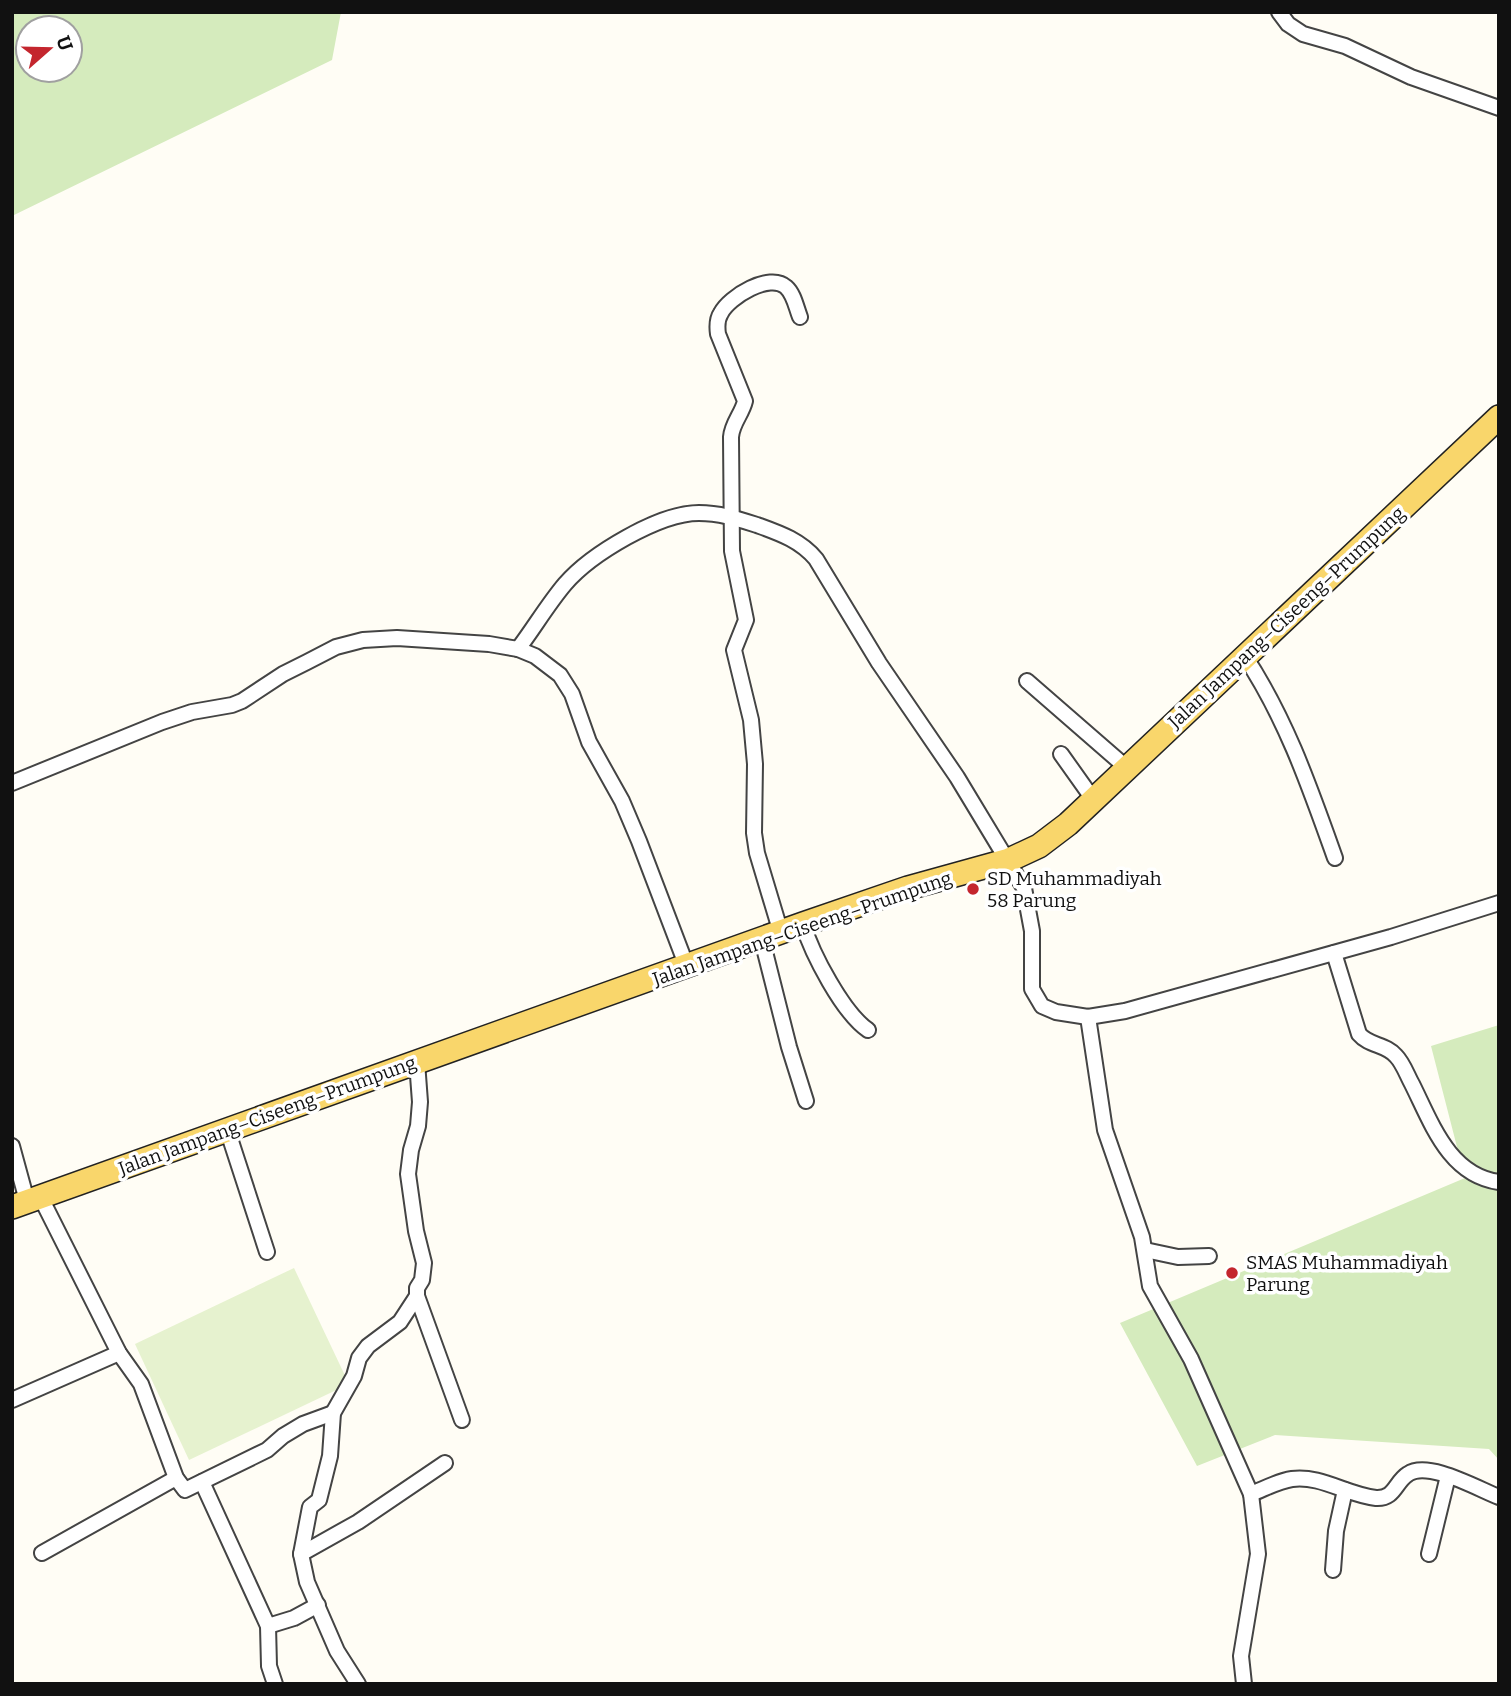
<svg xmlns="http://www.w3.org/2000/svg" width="1511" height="1696" font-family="Bitter,serif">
<rect width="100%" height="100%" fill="#fffdf5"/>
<g fill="#d5ebbd" fill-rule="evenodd">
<path d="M 12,12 L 341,12 L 332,60 L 12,216 ZM 28,28 L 70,28 L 70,70 L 28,70 Z"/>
<path d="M 1499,1025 L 1499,1460 L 1489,1449 L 1275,1435 L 1197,1466 L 1120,1323 L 1465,1178 L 1431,1046 Z"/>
</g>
<path fill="#e6f2cf" d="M 294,1268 L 349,1384 L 189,1460 L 135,1344 Z"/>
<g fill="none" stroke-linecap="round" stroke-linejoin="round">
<g stroke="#444" stroke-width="18">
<g id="street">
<path d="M 1279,12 L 1288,24 L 1303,34 L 1345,46 L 1411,77 L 1499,108"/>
<path d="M 518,649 C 534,628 548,604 565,584 C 591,554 659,513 699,513 C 720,513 738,519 757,525 C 779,533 800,540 816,559 L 879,663 L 957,777 L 1024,888 L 1032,931 L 1032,989 L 1042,1006 L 1056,1012 L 1088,1017 L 1125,1011 L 1391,937 L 1499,903"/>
<path d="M 1244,655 C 1286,718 1310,788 1335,858"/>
<path d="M 1027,681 L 1127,768"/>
<path d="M 1061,754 L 1093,799"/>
<path d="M 12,783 L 162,722 L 192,712 L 232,705 L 242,701 L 283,674 L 307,662 L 336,647 L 363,640 L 397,638 L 489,644 L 518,649 L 535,656 L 560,675 L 572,694 L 589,742 L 622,801 L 639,841 L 687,967"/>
<path d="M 803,924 C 812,954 843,1013 868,1030"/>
<path d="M 781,933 L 757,853 L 754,833 L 755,764 L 751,720 L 734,650 L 746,620 L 732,551 L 731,437 C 732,423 742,414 745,401 L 718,334 C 717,327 717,319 721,313 C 729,297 770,272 786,287 C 794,294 796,307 800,317"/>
<path d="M 762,940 L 789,1047 L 806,1101"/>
<path d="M 1334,953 L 1359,1034 C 1369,1046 1386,1044 1396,1056 C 1403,1063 1407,1075 1412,1084 C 1432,1124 1449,1175 1499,1182"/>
<path d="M 1088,1017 L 1105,1130 L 1142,1237 L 1150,1286 L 1191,1359 L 1251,1494 C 1264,1489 1278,1481 1292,1479 C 1321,1475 1347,1495 1376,1498 C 1395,1499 1395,1482 1408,1474 C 1428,1460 1478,1489 1499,1497"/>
<path d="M 227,1129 L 267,1252"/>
<path d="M 12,1146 L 27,1201"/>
<path d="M 40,1196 L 119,1353 L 141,1384 L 176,1478 L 185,1490 L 267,1450 L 283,1436 L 303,1424 L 333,1413"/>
<path d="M 1145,1250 L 1178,1257 L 1209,1256"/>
<path d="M 417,1296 L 462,1420"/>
<path d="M 12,1400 L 119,1353"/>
<path d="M 202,1482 L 268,1626 L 269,1666 L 275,1684"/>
<path d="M 42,1553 L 176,1478"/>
<path d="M 301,1554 L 358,1522 L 445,1463"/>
<path d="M 1429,1554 L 1448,1476"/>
<path d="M 1333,1570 L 1336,1531 L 1345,1490"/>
<path d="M 268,1626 L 294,1618 L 318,1605"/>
<path d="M 358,1684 L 337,1651 L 307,1582 L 301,1554 L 310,1507 L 319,1500 L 330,1456 L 333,1413 L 354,1376 L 359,1358 L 368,1346 L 400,1322 L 417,1296 L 417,1288 L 422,1280 L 424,1263 L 416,1231 L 408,1174 L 411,1150 L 418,1126 L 420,1102 L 417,1062"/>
<path d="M 1244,1684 L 1241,1656 L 1258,1554 L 1251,1494"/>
</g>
</g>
<g stroke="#222" stroke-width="26">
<path id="primary" d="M 12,1207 L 803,924 L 908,888 L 1009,860 L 1039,846 L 1068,824 L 1499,417"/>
</g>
<use href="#street" stroke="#fff" stroke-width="14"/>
<use href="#primary" stroke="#f9d66b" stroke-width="23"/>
</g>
<g fill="#c4262e" stroke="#fff" stroke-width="2.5">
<circle cx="973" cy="889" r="7"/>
<circle cx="1232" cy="1273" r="7"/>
</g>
<g text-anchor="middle" stroke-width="7" stroke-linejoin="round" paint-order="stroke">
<g font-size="19" fill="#111" stroke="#fff">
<text transform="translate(1286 617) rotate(-43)" y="7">Jalan Jampang–Ciseeng–Prumpung</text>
<text transform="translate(802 928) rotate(-19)" y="7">Jalan Jampang–Ciseeng–Prumpung</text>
<text transform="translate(267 1115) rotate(-20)" y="7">Jalan Jampang–Ciseeng–Prumpung</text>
</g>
<g font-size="19" fill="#111" stroke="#fff" text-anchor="start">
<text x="987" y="885">SD Muhammadiyah<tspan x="987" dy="22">58 Parung</tspan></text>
<text x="1246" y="1269">SMAS Muhammadiyah<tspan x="1246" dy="22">Parung</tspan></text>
</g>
</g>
<rect width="1511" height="1696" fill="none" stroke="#111111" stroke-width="28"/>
<g transform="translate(49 49) rotate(70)"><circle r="33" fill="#ffffff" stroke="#a0a0a0" stroke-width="2"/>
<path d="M0-5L12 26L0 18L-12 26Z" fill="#c4262e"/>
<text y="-10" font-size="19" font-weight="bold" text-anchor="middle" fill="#111111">U</text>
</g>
</svg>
